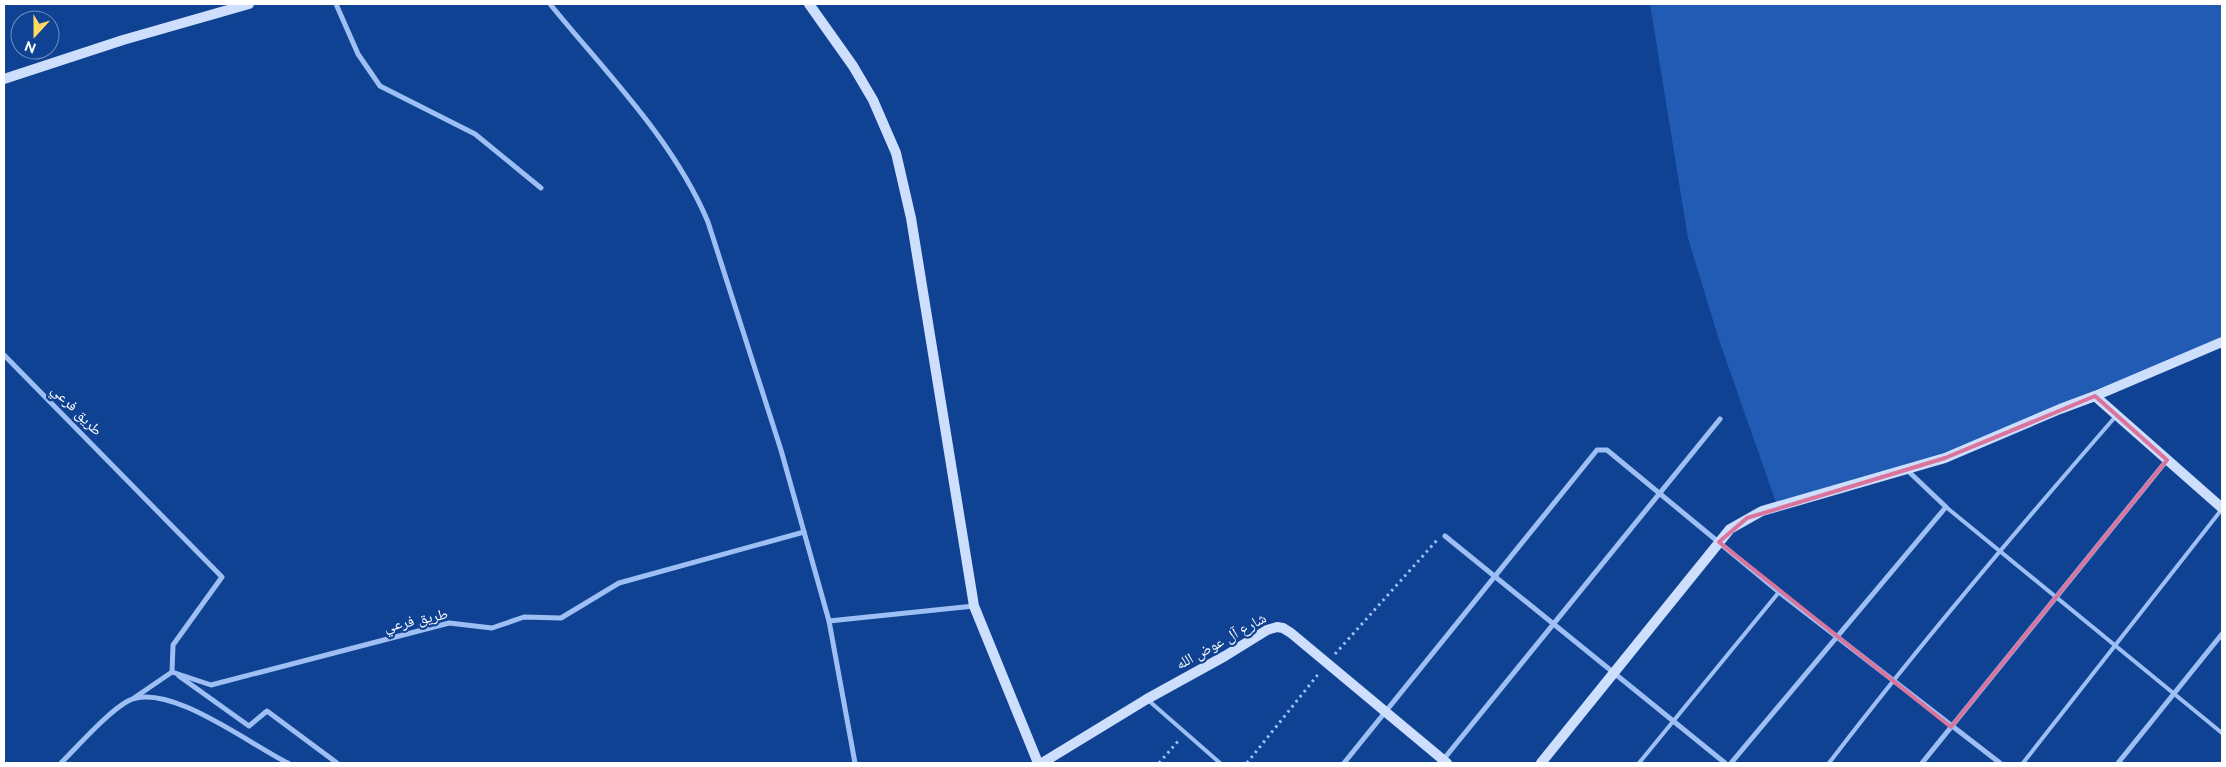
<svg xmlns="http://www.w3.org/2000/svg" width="2226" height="767" font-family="Raleway,'Noto Naskh Arabic',sans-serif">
<rect width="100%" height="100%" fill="#104293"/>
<path fill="#215bb3" d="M 1650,4 L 2222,4 L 2222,339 L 1936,459 L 1778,508 L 1719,340 L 1688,238 Z"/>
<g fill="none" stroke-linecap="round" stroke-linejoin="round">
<g stroke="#9dbff3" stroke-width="3" stroke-dasharray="2.5 4" stroke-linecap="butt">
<path d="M 1335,654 L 1438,539"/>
<path d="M 1159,763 L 1180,739"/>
<path d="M 1247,763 L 1320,672"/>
</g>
<g stroke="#9dbff3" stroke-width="4">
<path d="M 1946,507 L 2222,733"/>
<path d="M 1148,700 L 1220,763"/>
<path d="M 1639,763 L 1779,592"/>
<path d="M 1829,763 C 1920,644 2017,530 2116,416"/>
<path d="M 2023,763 L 2222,509"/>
</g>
<g stroke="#9dbff3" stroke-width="5">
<path d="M 336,4 L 358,54 L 380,86 L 475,134 L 541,188"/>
<path d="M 550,4 C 606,73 673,139 708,222 L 781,450 L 829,621 L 855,763"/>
<path d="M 4,355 L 222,577 L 173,645 L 172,672 L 134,698"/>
<path d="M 1445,536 L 1725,763"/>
<path d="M 829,621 L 974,606"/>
<path d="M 172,672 L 211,685 L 449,623 L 492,628 L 524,617 L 561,618 L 619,583 L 804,532"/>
<path d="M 179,676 L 249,726 L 267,711 L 337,763"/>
<path d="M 1443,760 L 1720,419"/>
<path d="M 61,763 C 78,746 109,711 128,701 C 167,680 252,746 288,763"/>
<path d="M 1344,763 L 1597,450 L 1607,450 L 1779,592 L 2000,763"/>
<path d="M 1731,763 L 1946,507 L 1906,469"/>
<path d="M 1922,763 L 2167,460"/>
<path d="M 2118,763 L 2222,634"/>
</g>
<g stroke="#cddffd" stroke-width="10">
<path d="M 809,4 L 853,66 L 873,100 L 896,153 L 911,218 L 974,606 L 1038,763"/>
<path d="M 4,79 L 123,40 L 249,4"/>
<path d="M 2095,396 L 2222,342"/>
<path d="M 1042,763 L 1147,699 L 1225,656 L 1267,630 L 1277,627 L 1283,628 L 1291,633 L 1447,763"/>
<path d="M 1541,763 L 1730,529 L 1762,511 L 1945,458 L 2060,409 L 2095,396 L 2222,508"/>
</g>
</g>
<path fill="none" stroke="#da749d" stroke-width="4" stroke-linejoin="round" d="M 2095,396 L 2167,460 L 1951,727 L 1719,542 L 1747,518 L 1945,458 Z"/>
<g text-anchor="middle" stroke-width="4.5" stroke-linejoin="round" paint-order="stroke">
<g font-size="15" fill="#fff" stroke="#104293">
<text transform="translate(77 410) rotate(45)" y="5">طريق فرعي</text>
<text transform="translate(416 620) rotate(-12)" y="5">طريق فرعي</text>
<text transform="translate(1221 641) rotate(-29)" y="5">شارع آل عوض الله</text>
</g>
</g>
<rect width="2226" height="767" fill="none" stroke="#ffffff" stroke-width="10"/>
<g transform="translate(35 35) rotate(201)"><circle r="24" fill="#104293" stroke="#708ebe"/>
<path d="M0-4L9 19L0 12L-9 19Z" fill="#ffda60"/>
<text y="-8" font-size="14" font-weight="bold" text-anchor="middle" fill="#ffffff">N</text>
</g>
</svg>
